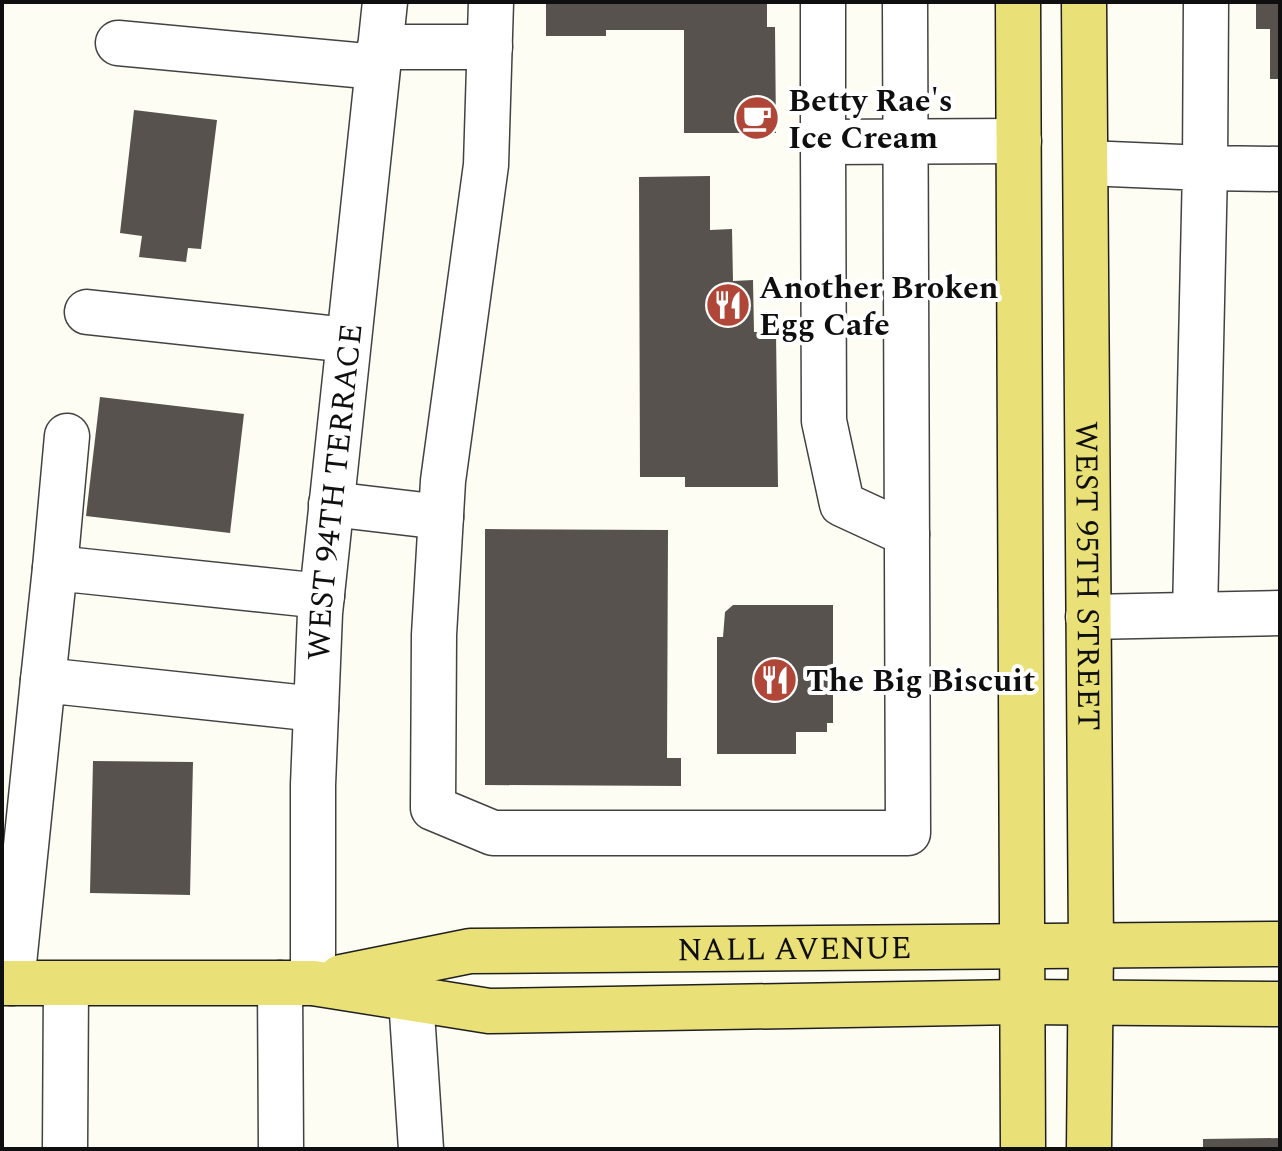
<svg xmlns="http://www.w3.org/2000/svg" width="1282" height="1151" font-family="Spectral,serif">
<rect width="100%" height="100%" fill="#fefdf3"/>
<g fill="#57524d">
<path d="M 546,2 L 767,2 L 767,27 L 775,27 L 776,133 L 684,133 L 684,30 L 606,30 L 606,36 L 546,36 Z"/>
<path d="M 1256,2 L 1280,2 L 1280,79 L 1270,79 L 1270,29 L 1256,29 Z"/>
<path d="M 134,110 L 217,120 L 201,249 L 188,248 L 186,262 L 139,257 L 142,236 L 120,233 Z"/>
<path d="M 710,176 L 710,230 L 732,229 L 733,281 L 753,280 L 754,332 L 776,332 L 778,487 L 685,487 L 685,477 L 640,477 L 639,177 Z"/>
<path d="M 100,397 L 244,414 L 230,533 L 86,516 Z"/>
<path d="M 485,529 L 668,530 L 667,758 L 681,758 L 681,786 L 485,785 Z"/>
<path d="M 733,605 L 833,605 L 833,723 L 827,723 L 827,732 L 796,732 L 796,754 L 717,754 L 717,637 L 723,637 L 725,612 Z"/>
<path d="M 93,761 L 193,762 L 190,895 L 90,893 Z"/>
<path d="M 1280,1138 L 1280,1149 L 1203,1149 L 1203,1139 Z"/>
</g>
<g fill="none" stroke-linecap="round" stroke-linejoin="round">
<g stroke="#424242" stroke-width="47">
<g id="minor">
<path d="M 491,2 L 486,165 L 443,481 L 434,635 L 433,808 L 493,833 L 908,833 L 905,2"/>
<path d="M 823,2 L 823,142 L 1019,141"/>
<path d="M 1206,2 L 1205,168 L 1280,169"/>
<path d="M 118,43 L 377,67"/>
<path d="M 380,47 L 490,47"/>
<path d="M 823,142 L 824,421 L 842,504 L 907,534"/>
<path d="M 1086,163 L 1205,168 L 1195,614"/>
<path d="M 87,312 L 348,340"/>
<path d="M 331,504 L 441,517"/>
<path d="M 55,568 L 67,436"/>
<path d="M 1088,617 L 1280,613"/>
<path d="M 43,680 L 55,568 L 322,596"/>
<path d="M 12,983 L 43,680 L 316,709"/>
<path d="M 280,983 L 281,1149"/>
<path id="s1" d="M 313,983 L 313,785 L 320,613 L 385,2"/>
<path d="M 411,998 L 421,1149"/>
<path d="M 65,1149 L 66,984"/>
</g>
</g>
<g stroke="#202020" stroke-width="47">
<g id="major">
<path d="M 1018,2 L 1023,1149"/>
<path id="s2" d="M 1084,2 L 1091,946 L 1089,1149"/>
<path id="s3" d="M 341,977 L 470,951 L 1280,944"/>
<path d="M 2,983 L 313,983 L 489,1011 L 1023,1002 L 1280,1004"/>
</g>
</g>
<use href="#minor" stroke="#fff" stroke-width="44"/>
<use href="#major" stroke="#e9e178" stroke-width="44"/>
</g>
<defs>
<g id="cafe-disc" transform="scale(2.3)"><circle r="9.5" fill="#b04637" stroke="#fff"/><path d="M-5.5-4.5H6V0H3Q3 3.5 0 3.5H-2.5Q-5.5 3.5-5.5 0ZM3-3.2v2h1.7v-2ZM-6 4.5H4V6H-6Z" fill="#fff"/></g>
<g id="restaurant-disc" transform="scale(2.3)"><circle r="9.5" fill="#b04637" stroke="#fff"/><path d="M-5-6h1v4h1v-4h1v4h1v-4h1v5L-1.5 .5V6h-2V.5L-5-1ZM5-6V6H3V1.5H1.5Q1.5-4 5-6Z" fill="#fff"/></g>
</defs>
<g fill-rule="evenodd">
<use href="#cafe-disc" x="757" y="118"/>
<use href="#restaurant-disc" x="728" y="305"/>
<use href="#restaurant-disc" x="775" y="680"/>
</g>
<g text-anchor="middle" stroke-width="8" stroke-linejoin="round" paint-order="stroke">
<g font-size="32" font-weight="bold" fill="#0f0f0f" stroke="#fff" text-anchor="start">
<text x="788" y="111">Betty Rae's<tspan x="788" dy="37">Ice Cream</tspan></text>
<text x="759" y="298">Another Broken<tspan x="759" dy="37">Egg Cafe</tspan></text>
<text x="806" y="691">The Big Biscuit</text>
</g>
<g font-size="32" fill="#0f0f0f" stroke="#fff">
<text dy="11" stroke="none"><textPath href="#s1" startOffset="492">WEST 94TH TERRACE</textPath></text>
<text dy="11" stroke="none"><textPath href="#s2" startOffset="574">WEST 95TH STREET</textPath></text>
<text dy="11" stroke="none"><textPath href="#s3" startOffset="456">NALL AVENUE</textPath></text>
</g>
</g>
<rect width="1282" height="1151" fill="none" stroke="#0f0f0f" stroke-width="8"/>
</svg>
